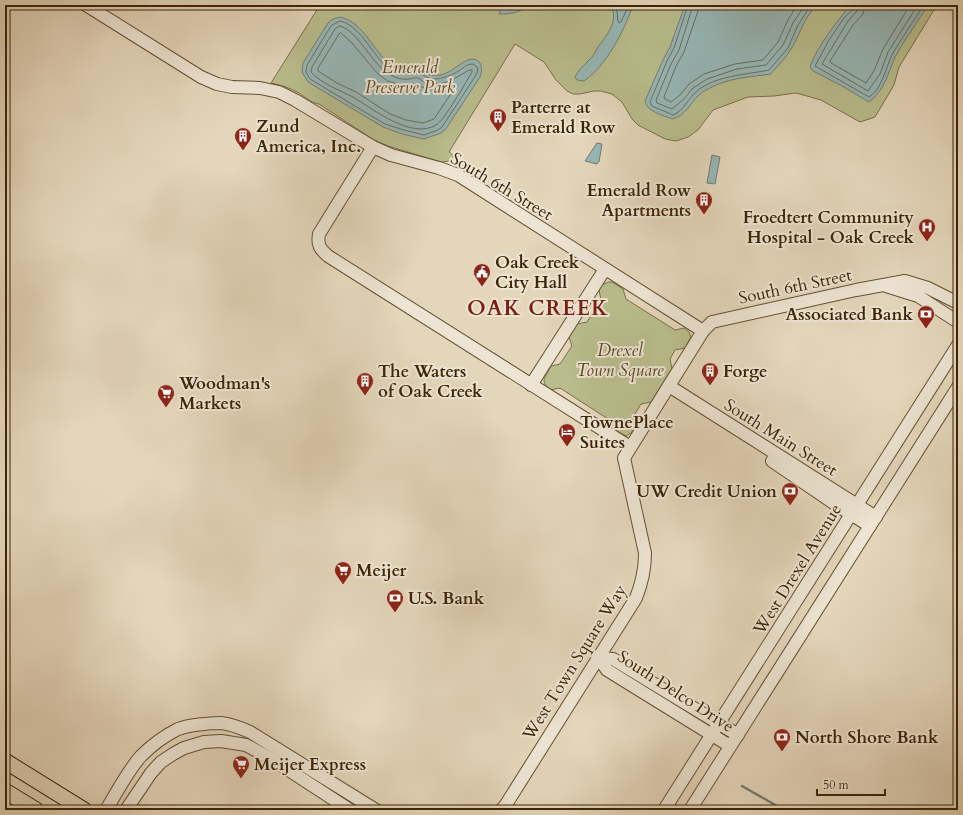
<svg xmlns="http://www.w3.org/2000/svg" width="963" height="815" font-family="Cardo,serif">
<rect width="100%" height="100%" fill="#e4d6bb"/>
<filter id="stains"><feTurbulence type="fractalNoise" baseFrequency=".005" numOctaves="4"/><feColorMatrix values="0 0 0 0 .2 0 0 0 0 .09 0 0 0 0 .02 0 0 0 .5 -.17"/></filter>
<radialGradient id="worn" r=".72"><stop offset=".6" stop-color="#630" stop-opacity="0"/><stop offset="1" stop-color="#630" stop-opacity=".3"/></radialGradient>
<g fill="#b9bd8d" stroke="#7a7049">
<path d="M 320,5 L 937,5 L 899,67 L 894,85 L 875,117 L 860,122 L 821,100 L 796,93 L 774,96 L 748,97 L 713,110 L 698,130 L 688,137 L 676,141 L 665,139 L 638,125 L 632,119 L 622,102 L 612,94 L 601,91 L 594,91 L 580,94 L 573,94 L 567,91 L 556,80 L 544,62 L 515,44 L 449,152 L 454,156 L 449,161 L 441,162 L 388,146 L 374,140 L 319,104 C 311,103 305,97 299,93 C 290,88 281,85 271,83 Z"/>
<path d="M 608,282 L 612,282 L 623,289 L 626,299 L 675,330 L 684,328 L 689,332 L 691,337 L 685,348 L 675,350 L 670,359 L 672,369 L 651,402 L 641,404 L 633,417 L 635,427 L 632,432 L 626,436 L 611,428 L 608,419 L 560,388 L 550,390 C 546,387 544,384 544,379 L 551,366 L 560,364 L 572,346 L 569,337 L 577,324 L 587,322 L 601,300 L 599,290 L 602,285 Z"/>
</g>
<g fill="#97b7b7" stroke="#737c70">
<path d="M 502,5 L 529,5 C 519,13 511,14 499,14 Z"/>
<path d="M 610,5 L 633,5 C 624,31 607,65 584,81 L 577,80 L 575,77 C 578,70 584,66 589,60 C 593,57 595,52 598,47 C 607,35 620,20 610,5 Z"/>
<path d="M 685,5 L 817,5 C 804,17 800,35 791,49 C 786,58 777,66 771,74 C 750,77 728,78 710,88 C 706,90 702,92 699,95 C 691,102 685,117 672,119 C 663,115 647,112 645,101 L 663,60 L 670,47 Z"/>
<path d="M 851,5 L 925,5 L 925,10 L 923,13 C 914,27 903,42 895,57 C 888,74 884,91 869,102 L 842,86 L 813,71 L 810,67 C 815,50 839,18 851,5 Z"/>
<path d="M 340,17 C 365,22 374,55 394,67 C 404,73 411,67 420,70 C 424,71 427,74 432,75 C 447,78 456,65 468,60 C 480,56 484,67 480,77 L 445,130 L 441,133 L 424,139 L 402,134 L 383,127 L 308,82 L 302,72 L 303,63 L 328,23 L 333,19 Z"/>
<path d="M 597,143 L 602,144 L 599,162 L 598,162 L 597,164 L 585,161 Z"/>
<path d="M 712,155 L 720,157 L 715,184 L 707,183 Z"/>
</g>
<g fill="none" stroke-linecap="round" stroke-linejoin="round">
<g stroke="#6a6e5e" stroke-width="1">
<path d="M 614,5 L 617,12 L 618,21 L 619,23 L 621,22 L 629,5"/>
<path d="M 688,5 L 674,48 L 667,61 L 650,102 L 652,106 L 673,115 C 684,111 688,98 697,91 C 717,75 745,75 769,70 L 788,48 L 798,25 L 811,5"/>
<path d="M 693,5 L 679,50 L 671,64 L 656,100 L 657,103 L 672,109 L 684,99 L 693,88 L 707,79 L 737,69 L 766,65 L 783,45 L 793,23 L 805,5"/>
<path d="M 699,5 L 698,11 L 684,52 L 676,66 L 664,97 L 665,99 L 671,102 L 680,95 L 689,84 L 704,74 L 735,64 L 763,60 L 778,42 L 788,20 L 797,5"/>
<path d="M 854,5 L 853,9 L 844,18 L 829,40 L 815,66 L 869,97 C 882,90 886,66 893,53 C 901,39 911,25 920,11 L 921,5"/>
<path d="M 859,5 L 857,11 L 848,21 L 822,64 L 868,91 L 880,74 L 888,52 L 916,8 L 916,5"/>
<path d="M 865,5 L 863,14 L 853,25 L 830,61 L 831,63 L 866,83 L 874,71 L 883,49 L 910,5"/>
<path d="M 340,21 C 362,25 374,61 393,71 C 404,77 411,71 420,74 C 425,75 428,79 434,79 C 442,79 453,75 460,70 C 464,67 467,64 473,64 L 477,67 L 478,70 L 476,75 L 442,127 L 438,130 L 424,135 L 404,130 L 385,124 L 310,79 L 306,72 L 307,65 L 331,26 Z"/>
<path d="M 340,26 C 359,31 372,66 391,75 C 396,78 403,80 409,79 C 412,79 415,77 418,78 C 421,79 423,82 426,83 C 442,88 457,77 469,70 L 472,70 L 472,72 C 466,82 444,121 436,125 C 412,140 373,109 353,97 C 339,90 322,84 311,72 L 312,67 L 335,29 Z"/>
<path d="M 341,33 L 352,43 L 378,74 L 388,81 L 400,85 L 416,84 L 424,88 L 434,90 L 454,87 L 454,89 L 434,119 L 423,123 L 406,120 L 390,114 L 356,92 L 337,83 L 318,71 L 318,68 L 339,34 Z"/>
</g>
<path stroke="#737c70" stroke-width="2.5" d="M 742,786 L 784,810"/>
<g stroke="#665032" stroke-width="14">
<g id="minor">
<path d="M 86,5 L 201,77 L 217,84 L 232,87 L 260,88 L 279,92 L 295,100 L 373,147 L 391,155 L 439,168 L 458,175 L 703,331"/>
<path d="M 373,147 L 319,234 C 317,245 320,249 328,256 L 630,447"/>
<path d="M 886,286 L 918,296 L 958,322"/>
<path d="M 531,385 L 605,269"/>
<path d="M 669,386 L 876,517"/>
<path d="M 772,461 L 838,506 L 870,526"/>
<path d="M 599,658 L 613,659 L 738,735"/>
<path d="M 599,658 L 607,670 L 730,746"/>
<path d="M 106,810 C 117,792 127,772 141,756 C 151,746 166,735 178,729 C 189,725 209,723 221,723 C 231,724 241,728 250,732 L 376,810"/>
<path d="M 126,810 L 151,773 L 161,762 L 173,754 L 184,748 L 204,742 L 221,741 L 246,745 L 270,758 L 350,810"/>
<path d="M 501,810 L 505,806 L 636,598 C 642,583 645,569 645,553 L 624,458 L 703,331 L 712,322 L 856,290 L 905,281 L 928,288 L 958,303"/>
<path d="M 664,810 L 958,345"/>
<path d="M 690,810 L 958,387"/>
</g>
</g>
<g stroke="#3c2405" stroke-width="17">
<g id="major">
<path d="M 5,761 L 84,810"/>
<path d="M 5,791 L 36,810"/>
</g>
</g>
<use href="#minor" stroke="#ede4d3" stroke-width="12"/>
<use href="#major" stroke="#e4d6bb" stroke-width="15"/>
</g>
<defs>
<g id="building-pin" transform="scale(0.9)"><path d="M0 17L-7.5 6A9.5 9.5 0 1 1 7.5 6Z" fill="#8f2418" stroke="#ede4d3"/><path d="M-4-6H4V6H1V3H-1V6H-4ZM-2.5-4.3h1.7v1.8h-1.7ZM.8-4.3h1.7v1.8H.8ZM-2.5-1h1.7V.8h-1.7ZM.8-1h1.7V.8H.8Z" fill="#fff"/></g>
<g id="hospital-pin" transform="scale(0.9)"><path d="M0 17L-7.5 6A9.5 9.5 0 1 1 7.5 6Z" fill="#8f2418" stroke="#ede4d3"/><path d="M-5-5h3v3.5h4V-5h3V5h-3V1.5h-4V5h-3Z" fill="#fff"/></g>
<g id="civic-pin" transform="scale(0.9)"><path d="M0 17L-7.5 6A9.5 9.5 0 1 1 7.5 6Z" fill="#8f2418" stroke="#ede4d3"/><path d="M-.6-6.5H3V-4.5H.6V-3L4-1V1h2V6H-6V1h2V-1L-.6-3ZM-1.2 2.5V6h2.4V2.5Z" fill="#fff"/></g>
<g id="bank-pin" transform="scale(0.9)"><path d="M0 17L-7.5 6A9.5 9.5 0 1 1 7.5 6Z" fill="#8f2418" stroke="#ede4d3"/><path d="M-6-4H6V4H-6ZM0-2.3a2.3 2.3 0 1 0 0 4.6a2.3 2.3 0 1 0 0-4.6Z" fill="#fff"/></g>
<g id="supermarket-pin" transform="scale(0.9)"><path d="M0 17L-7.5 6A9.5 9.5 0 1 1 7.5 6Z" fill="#8f2418" stroke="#ede4d3"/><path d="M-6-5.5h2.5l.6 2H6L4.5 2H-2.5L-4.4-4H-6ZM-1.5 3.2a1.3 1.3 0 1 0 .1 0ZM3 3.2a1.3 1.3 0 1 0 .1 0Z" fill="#fff"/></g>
<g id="hotel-pin" transform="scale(0.9)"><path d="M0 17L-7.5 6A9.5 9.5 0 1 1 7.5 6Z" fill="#8f2418" stroke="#ede4d3"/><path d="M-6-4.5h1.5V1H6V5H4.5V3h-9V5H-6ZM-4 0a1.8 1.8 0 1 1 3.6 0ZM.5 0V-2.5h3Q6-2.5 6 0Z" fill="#fff"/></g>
</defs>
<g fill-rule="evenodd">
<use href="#building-pin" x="498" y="117"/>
<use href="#building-pin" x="243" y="136"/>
<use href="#building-pin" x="704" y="200"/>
<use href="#hospital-pin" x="927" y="227"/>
<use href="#civic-pin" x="482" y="272"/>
<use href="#bank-pin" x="926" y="314"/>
<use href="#building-pin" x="710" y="371"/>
<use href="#building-pin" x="365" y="381"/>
<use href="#supermarket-pin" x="166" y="393"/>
<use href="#hotel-pin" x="567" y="432"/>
<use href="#bank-pin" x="790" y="491"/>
<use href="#supermarket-pin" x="343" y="570"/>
<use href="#bank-pin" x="395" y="598"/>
<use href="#bank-pin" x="782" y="737"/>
<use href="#supermarket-pin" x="241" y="764"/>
</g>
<g text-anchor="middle" stroke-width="4" stroke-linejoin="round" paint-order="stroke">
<g font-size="17" font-style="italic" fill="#5b4a27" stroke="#ede4d3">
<text x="410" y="73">Emerald<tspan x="410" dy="20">Preserve Park</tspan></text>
<text x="620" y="356">Drexel<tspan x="620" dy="20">Town Square</tspan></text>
</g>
<g font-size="17" font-weight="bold" fill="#3c2405" stroke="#ede4d3" text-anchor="start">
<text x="511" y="113">Parterre at<tspan x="511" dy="20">Emerald Row</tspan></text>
<text x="256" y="132">Zund<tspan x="256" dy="20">America, Inc.</tspan></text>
<text x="691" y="196" text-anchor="end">Emerald Row<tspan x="691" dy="20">Apartments</tspan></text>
<text x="914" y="223" text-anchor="end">Froedtert Community<tspan x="914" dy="20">Hospital - Oak Creek</tspan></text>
<text x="495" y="268">Oak Creek<tspan x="495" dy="20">City Hall</tspan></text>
<text x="913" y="320" text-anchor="end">Associated Bank</text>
<text x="378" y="377">The Waters<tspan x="378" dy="20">of Oak Creek</tspan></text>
<text x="723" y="377">Forge</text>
<text x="179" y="389">Woodman's<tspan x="179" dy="20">Markets</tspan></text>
<text x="580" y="428">TownePlace<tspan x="580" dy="20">Suites</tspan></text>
<text x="777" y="497" text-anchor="end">UW Credit Union</text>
<text x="356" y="576">Meijer</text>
<text x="408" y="604">U.S. Bank</text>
<text x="795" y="743">North Shore Bank</text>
<text x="254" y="770">Meijer Express</text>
</g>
<g font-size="17" fill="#3c2405" stroke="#ede4d3">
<text transform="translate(502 186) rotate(31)" y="6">South 6th Street</text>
<text transform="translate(795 286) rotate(-12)" y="6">South 6th Street</text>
<text transform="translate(781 437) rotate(32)" y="6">South Main Street</text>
<text transform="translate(797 569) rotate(-58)" y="6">West Drexel Avenue</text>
<text transform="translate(574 662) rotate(-58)" y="6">West Town Square Way</text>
<text transform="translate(676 691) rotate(33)" y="6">South Delco Drive</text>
</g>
<g font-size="21" font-weight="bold" letter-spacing="1" fill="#7a1f14" stroke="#ede4d3">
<text x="538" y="315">OAK CREEK</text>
</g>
</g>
<rect width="963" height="815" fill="none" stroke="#e4d6bb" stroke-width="20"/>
<rect x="6" y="6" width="951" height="803" fill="none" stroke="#3c2405" stroke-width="2"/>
<rect x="10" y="10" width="943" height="795" fill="none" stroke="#3c2405"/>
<path d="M817 789v6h68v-6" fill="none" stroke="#3c2405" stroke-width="2"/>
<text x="823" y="789" font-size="12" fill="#3c2405" stroke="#ede4d3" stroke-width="3" paint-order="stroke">50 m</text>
<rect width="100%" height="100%" filter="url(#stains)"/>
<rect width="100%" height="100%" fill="url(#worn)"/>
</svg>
